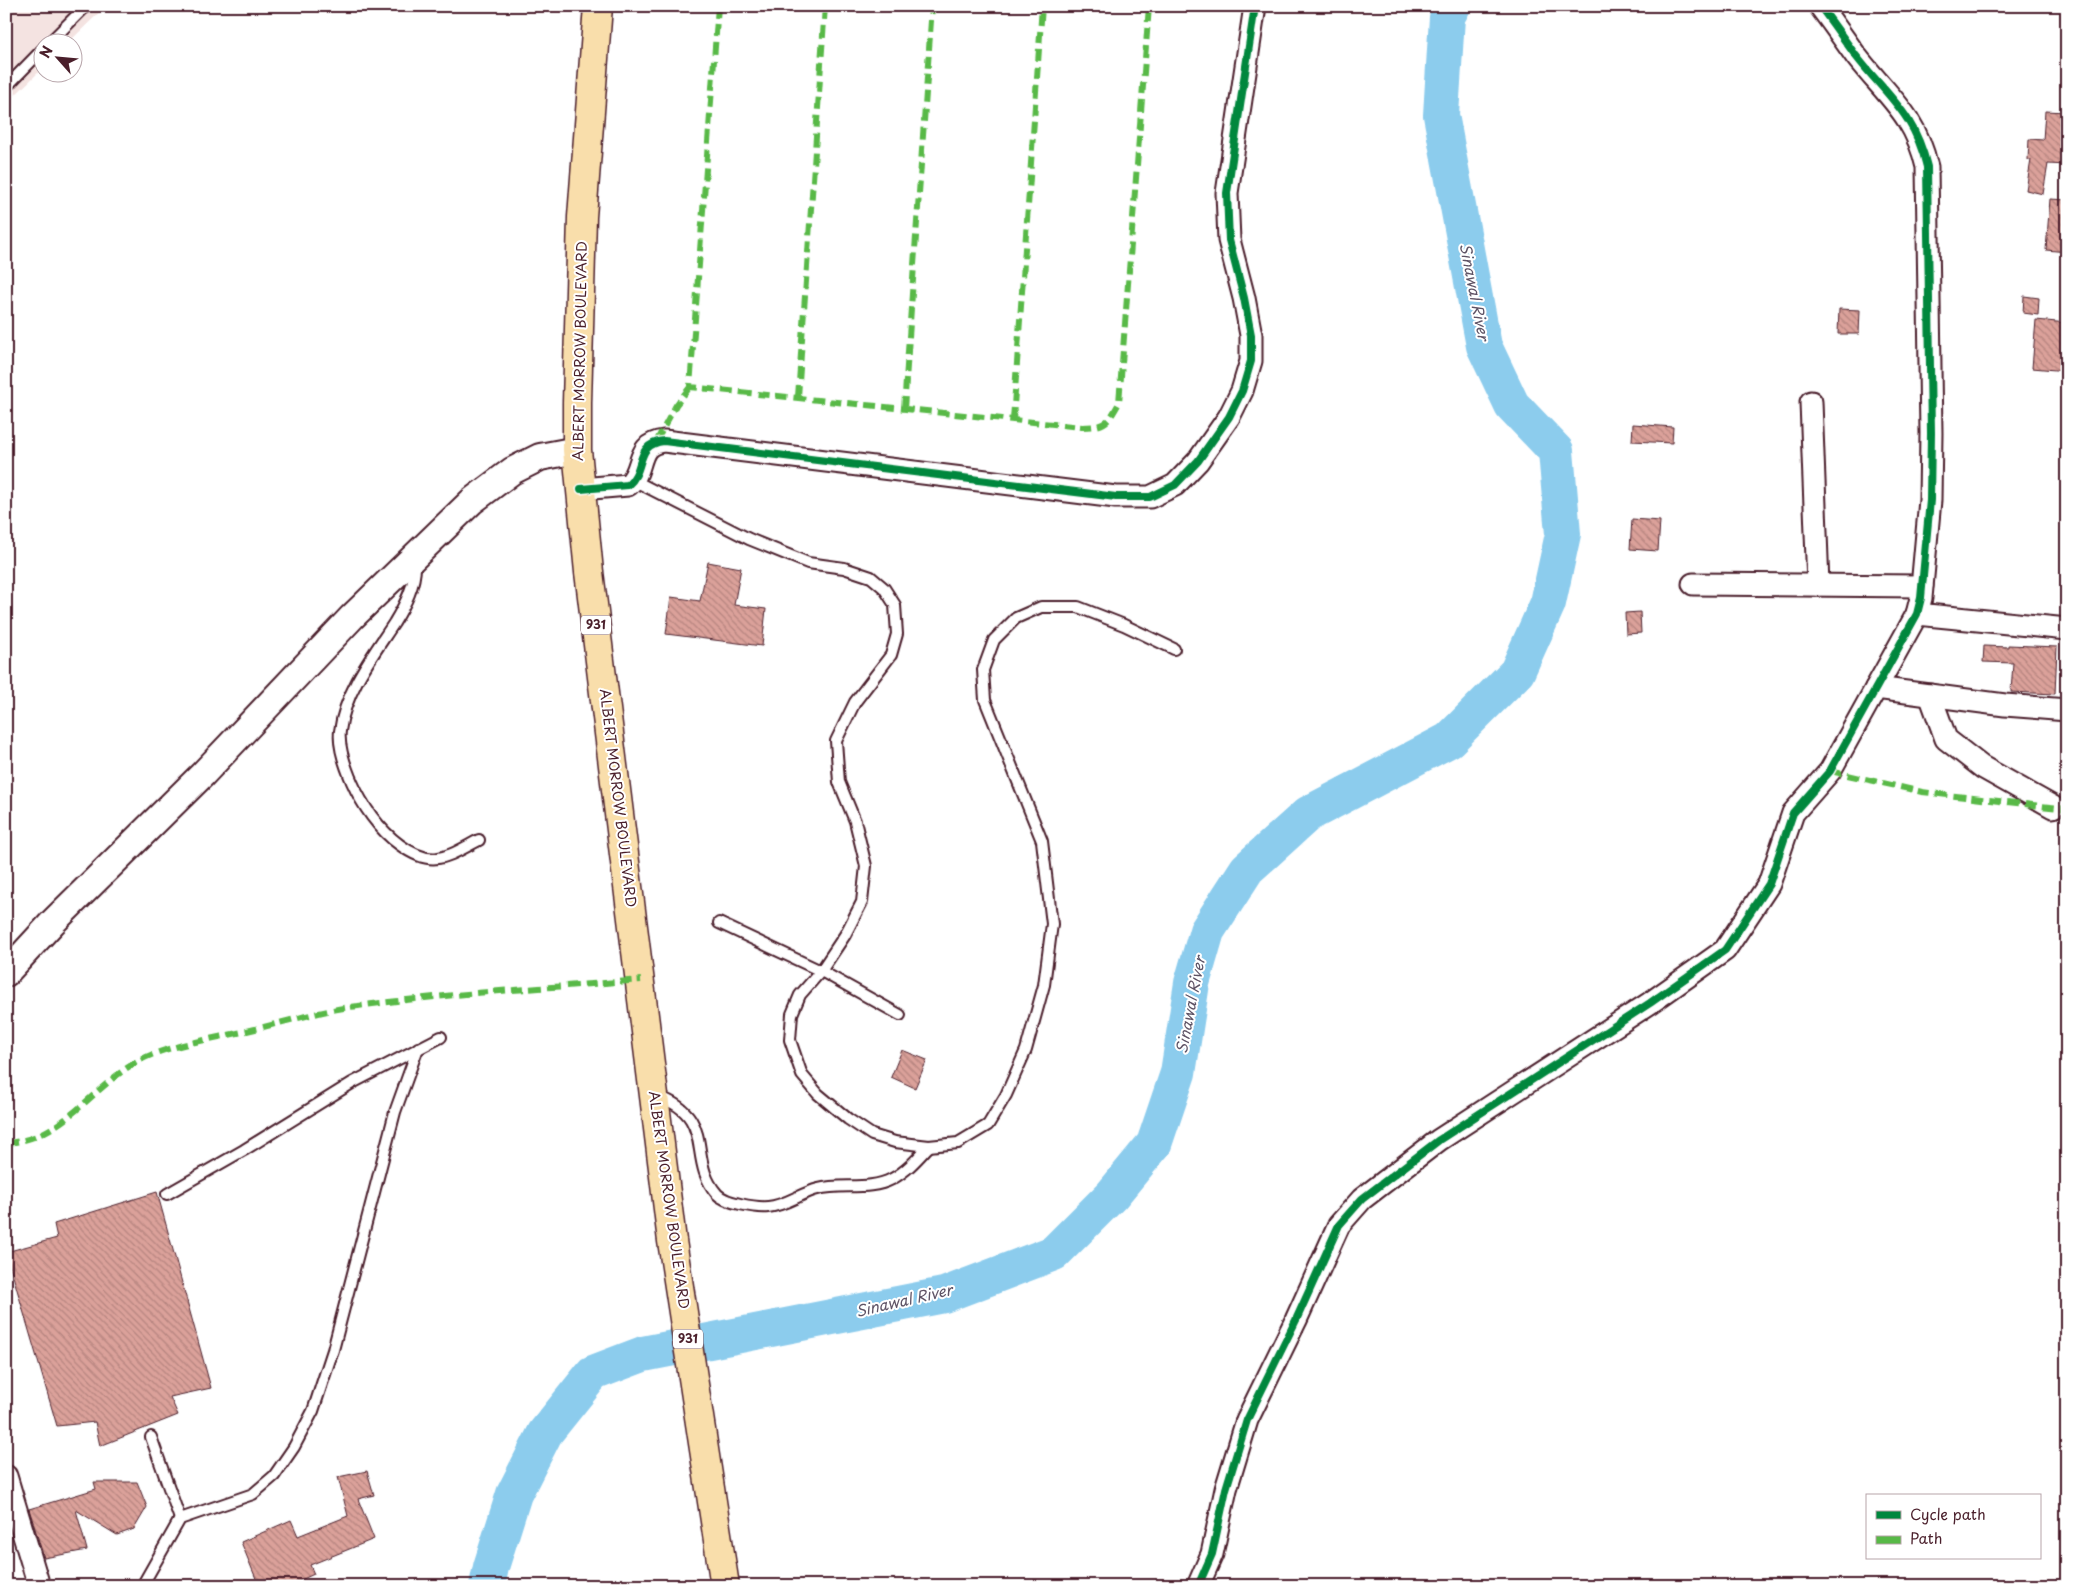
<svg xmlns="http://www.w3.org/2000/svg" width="2073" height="1592" font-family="'Playpen Sans',sans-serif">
<defs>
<pattern id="building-back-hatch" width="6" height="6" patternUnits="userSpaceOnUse" patternTransform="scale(1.25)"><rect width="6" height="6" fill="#dba19a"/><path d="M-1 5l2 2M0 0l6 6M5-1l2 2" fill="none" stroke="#b4837e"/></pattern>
</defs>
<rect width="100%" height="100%" fill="#fff"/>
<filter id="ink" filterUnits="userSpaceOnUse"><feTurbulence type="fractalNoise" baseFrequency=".02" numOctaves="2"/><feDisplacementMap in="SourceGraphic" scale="10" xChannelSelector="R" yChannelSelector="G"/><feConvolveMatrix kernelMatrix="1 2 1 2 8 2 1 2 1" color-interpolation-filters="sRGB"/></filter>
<g filter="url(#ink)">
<path fill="#f4e3e1" d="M 6,6 L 106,6 L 69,42 L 42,42 L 42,69 L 6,104 Z"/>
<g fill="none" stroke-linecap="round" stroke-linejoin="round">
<path stroke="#8ccced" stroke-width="36" d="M 487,1586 L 491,1567 L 514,1494 L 545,1433 L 593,1373 L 643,1354 L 944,1295 L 1054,1253 L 1112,1195 L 1154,1144 L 1178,1073 L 1192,983 L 1207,931 L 1247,869 L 1308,814 L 1449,740 L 1517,672 L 1548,603 L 1563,534 L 1556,451 L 1512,405 L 1484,346 L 1441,115 L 1447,17 L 1453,6"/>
</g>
<g fill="url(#building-back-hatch)" stroke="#4a1f2b">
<path d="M 2045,111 L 2067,112 L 2067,165 L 2048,164 L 2043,194 L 2026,190 L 2031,160 L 2028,160 L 2029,139 L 2043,140 Z"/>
<path d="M 2050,199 L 2067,200 L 2067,252 L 2046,250 Z"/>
<path d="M 2024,296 L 2039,298 L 2038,315 L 2023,313 Z"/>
<path d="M 1839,309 L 1860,310 L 1859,334 L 1838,334 Z"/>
<path d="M 2036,320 L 2067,323 L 2067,371 L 2032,368 Z"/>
<path d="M 1633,424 L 1673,427 L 1672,443 L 1632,441 Z"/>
<path d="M 1632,519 L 1660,521 L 1658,551 L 1630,549 Z"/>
<path d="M 708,562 L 741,568 L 734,605 L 766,609 L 762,646 L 666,634 L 671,597 L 700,601 Z"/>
<path d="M 1640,612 L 1641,633 L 1626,634 L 1625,613 Z"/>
<path d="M 2008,645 L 2057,647 L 2055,694 L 2011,692 L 2013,663 L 1983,662 L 1984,646 L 2008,647 Z"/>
<path d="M 902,1050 L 927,1060 L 915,1088 L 891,1077 Z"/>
<path d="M 157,1192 L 211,1388 L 170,1397 L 178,1415 L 100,1446 L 95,1422 L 57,1426 L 6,1252 L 57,1238 L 54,1224 Z"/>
<path d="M 367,1471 L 374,1495 L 358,1499 L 374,1539 L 310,1565 L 314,1574 L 288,1586 L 259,1586 L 241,1542 L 291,1520 L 298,1536 L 348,1516 L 338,1477 Z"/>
<path d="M 94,1482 L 137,1482 L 147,1507 L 134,1529 L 117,1535 L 76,1510 L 87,1550 L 44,1558 L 29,1509 L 96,1489 Z"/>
</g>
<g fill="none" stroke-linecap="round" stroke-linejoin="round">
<g stroke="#4a1f2b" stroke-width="14">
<g id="service">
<path d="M 50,42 L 86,6"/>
<path d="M 6,87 L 42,50"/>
<path d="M 633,480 L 749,539 L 808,563 L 844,568 L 871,577 L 884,588 L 895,605 L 897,634 L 891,655 L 855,702 L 836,741 L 839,782 L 855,821 L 866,866 L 862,902 L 845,935 L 821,971 L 800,995 L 792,1014 L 790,1040 L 802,1075 L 818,1094 L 848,1119 L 872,1135 L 895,1142 L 929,1146 L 958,1143 L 988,1125 L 1006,1095 L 1026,1050 L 1044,985 L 1052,924 L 1042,841 L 985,700 L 983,670 L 994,640 L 1016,618 L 1041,607 L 1078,607 L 1124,625 L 1174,649"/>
<path d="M 415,563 C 416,584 405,605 394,623 C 373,655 345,691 340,731 C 338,746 346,768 352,782 C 362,805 379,830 400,845 C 433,869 446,857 479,840"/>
<path d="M 719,923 L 821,971 L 900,1015"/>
<path d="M 657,1096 C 718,1117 686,1159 717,1194 C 725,1203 756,1208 768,1207 C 785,1206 801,1193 818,1189 C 842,1183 869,1191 892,1179 C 907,1171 918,1158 929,1146"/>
<path d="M 167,1194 L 244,1150 L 352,1083 L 441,1037"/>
<path d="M 151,1437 L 180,1519"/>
<path d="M 142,1586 L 180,1519 L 253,1494 L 274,1476 L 294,1447 L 313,1411 L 333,1350 L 395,1112 L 418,1048"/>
</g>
</g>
<g stroke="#4a1f2b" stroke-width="25">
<g id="minor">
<path d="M 1811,402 L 1818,585"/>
<path d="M 581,489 L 628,485 C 646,470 634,444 664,441 L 1116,497 L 1150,497 L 1175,485 L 1198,461 L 1229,417 L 1242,391 L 1251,361 L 1251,335 L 1244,298 L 1229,240 L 1227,193 L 1255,6"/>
<path d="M 1693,584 L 1922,586"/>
<path d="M 1917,614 L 2067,629"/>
<path d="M 1876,688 L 2005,705 L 2067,710"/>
<path d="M 1930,695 L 1946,739 L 1982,767 L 2053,807"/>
<path d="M 6,1476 L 39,1586"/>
<path d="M 1198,1586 L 1212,1554 L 1226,1489 L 1247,1420 L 1296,1320 L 1339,1225 L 1362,1199 L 1439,1140 L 1650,1003 L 1725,950 L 1769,884 L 1793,813 L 1830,771 L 1917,614 L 1921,598 L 1930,500 L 1931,433 L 1927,167 C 1915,114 1887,96 1856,56 C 1844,39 1832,22 1820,6"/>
</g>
</g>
<g stroke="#4a1f2b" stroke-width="30">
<path id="tertiary" d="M 6,973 L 53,922 L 202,775 L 352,617 L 472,501 L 512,471 L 540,457 L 577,450"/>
</g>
<g stroke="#4a1f2b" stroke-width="31">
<path id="primary" d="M 598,6 L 582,217 L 577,403 L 577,450 L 589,572 L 672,1241 L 725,1586"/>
</g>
<use href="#service" stroke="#fff" stroke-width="10"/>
<use href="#minor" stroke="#fff" stroke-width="21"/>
<use href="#tertiary" stroke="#fff" stroke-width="26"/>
<use href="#primary" stroke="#f9deab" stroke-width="28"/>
<g stroke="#58b947" stroke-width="6" stroke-dasharray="12 6" stroke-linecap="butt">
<path d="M 718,6 L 690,387 L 1082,427 C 1105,427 1108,423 1119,403 L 1149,6"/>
<path d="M 798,397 L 825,6"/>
<path d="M 904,409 L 932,6"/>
<path d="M 1013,420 L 1042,6"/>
<path d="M 656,442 L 676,405 L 690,387"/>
<path d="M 1830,771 L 1922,792 L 2067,809"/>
<path d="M 6,1143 C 71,1139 98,1072 159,1052 C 189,1042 221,1037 251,1030 C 286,1022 322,1010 358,1006 C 452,993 547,988 641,980"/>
</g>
<g stroke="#fff" stroke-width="11">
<g id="cycleway">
<path d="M 581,489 L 628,485 C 646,470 634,444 664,441 L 1116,497 L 1150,497 L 1175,485 L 1198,461 L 1229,417 L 1242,391 L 1251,361 L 1251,335 L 1244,298 L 1229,240 L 1227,193 L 1255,6"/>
<path d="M 1198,1586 L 1212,1554 L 1226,1489 L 1247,1420 L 1296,1320 L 1339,1225 L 1362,1199 L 1439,1140 L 1650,1003 L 1725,950 L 1769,884 L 1793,813 L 1830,771 L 1917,614 L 1921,598 L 1930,500 L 1931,433 L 1927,167 C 1915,114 1887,96 1856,56 C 1844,39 1832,22 1820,6"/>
</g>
</g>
<use href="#cycleway" stroke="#00873e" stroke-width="8"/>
</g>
</g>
<g text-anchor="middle" stroke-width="4" stroke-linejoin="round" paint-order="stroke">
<g fill="#fff" stroke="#80626b" stroke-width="1">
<rect x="581" y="615.5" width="30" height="19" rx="4"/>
<rect x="673" y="1329.5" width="30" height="19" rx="4"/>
</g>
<g font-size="12" font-weight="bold" fill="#4a1f2b">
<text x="596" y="629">931</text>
<text x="688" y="1343">931</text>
</g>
<g font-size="14" fill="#4a1f2b" stroke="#fff">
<text transform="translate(580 351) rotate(-89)" y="5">ALBERT MORROW BOULEVARD</text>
<text transform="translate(618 798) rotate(83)" y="5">ALBERT MORROW BOULEVARD</text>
<text transform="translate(669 1200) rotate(82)" y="5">ALBERT MORROW BOULEVARD</text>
</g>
<g font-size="15" font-style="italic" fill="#5e5365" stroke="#fff">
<text transform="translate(1474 292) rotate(79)" y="5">Sinawal River</text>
<text transform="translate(1191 1005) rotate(-79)" y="5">Sinawal River</text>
<text transform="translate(904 1301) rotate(-13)" y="5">Sinawal River</text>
</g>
</g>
<rect width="2073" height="1592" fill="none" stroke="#fff" stroke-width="25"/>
<rect x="12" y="12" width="2048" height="1567" fill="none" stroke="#4a1f2b" stroke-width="2" filter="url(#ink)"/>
<rect x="1866" y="1494" width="175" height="65" fill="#ffffff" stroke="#b7a5aa"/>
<rect x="1876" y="1511" width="25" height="8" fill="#00873e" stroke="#b7a5aa"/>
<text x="1910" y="1520" font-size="15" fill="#4a1f2b">Cycle path</text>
<rect x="1876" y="1536" width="25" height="8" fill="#58b947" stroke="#b7a5aa"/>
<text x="1910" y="1544" font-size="15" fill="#4a1f2b">Path</text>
<g transform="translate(58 58) rotate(297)"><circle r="24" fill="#ffffff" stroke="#b7a5aa"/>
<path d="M0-4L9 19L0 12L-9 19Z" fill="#4a1f2b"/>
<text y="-8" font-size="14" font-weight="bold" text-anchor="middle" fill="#4a1f2b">N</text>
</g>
</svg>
